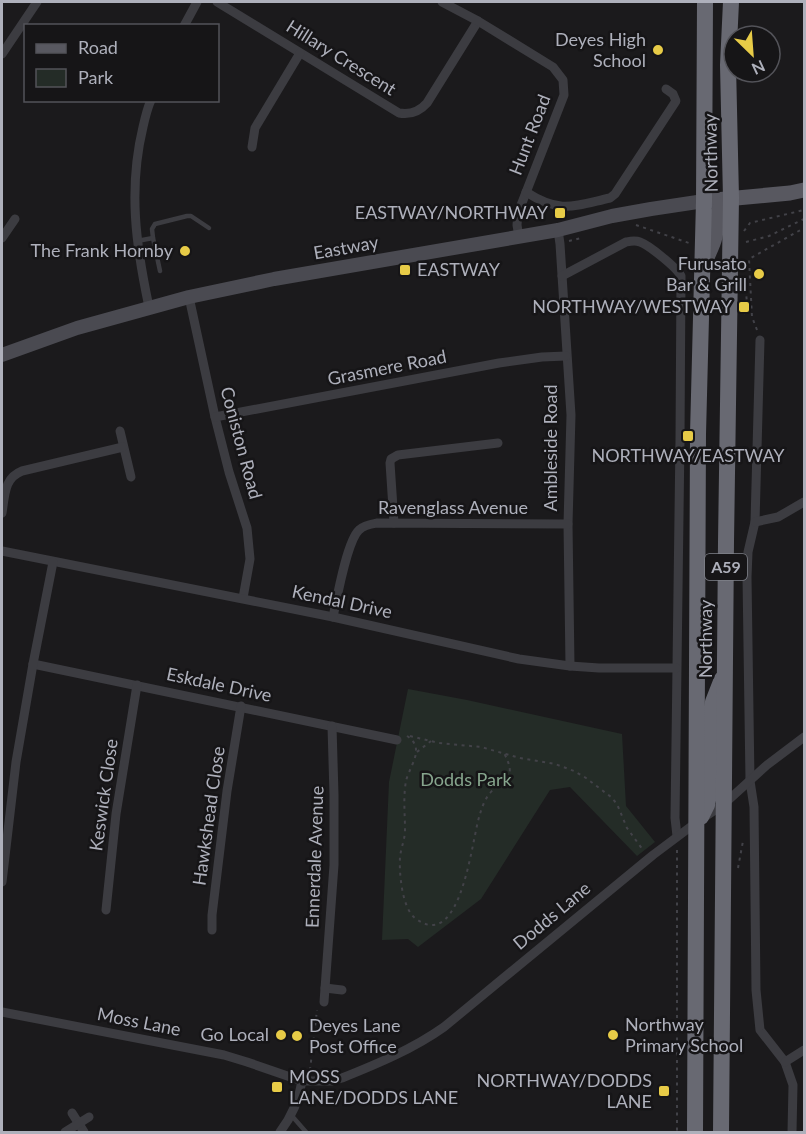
<svg xmlns="http://www.w3.org/2000/svg" width="806" height="1134" font-family="Lato,sans-serif">
<rect width="100%" height="100%" fill="#1b1a1c"/>
<path fill="#242c27" d="M 408,689 L 467,700 L 622,734 L 626,806 L 655,842 L 637,856 L 570,787 L 550,790 L 481,899 L 418,947 L 408,939 L 382,940 L 389,782 Z"/>
<g fill="none" stroke-linecap="round" stroke-linejoin="round">
<g stroke="#424248" stroke-width="2" stroke-dasharray="3 4.5" stroke-linecap="butt">
<path d="M 636,225 L 689,243"/>
<path d="M 744,231 L 750,223 L 804,210"/>
<path d="M 569,241 L 581,238"/>
<path d="M 746,242 L 769,236 L 804,219"/>
<path d="M 744,314 L 747,303 L 745,282"/>
<path d="M 757,330 L 752,317 L 749,259 L 804,228"/>
<path d="M 407,736 C 412,739 416,744 416,750 C 417,758 408,772 406,781 C 403,798 405,813 405,830 C 405,839 401,848 400,857 C 399,873 402,908 415,918 C 462,955 472,836 480,814 C 482,807 485,799 490,793 C 504,777 518,780 504,753"/>
<path d="M 410,736 L 439,743 L 481,747 L 520,758 L 555,764 L 574,771 L 586,778 L 611,797 L 617,804 L 627,828 L 643,850"/>
<path d="M 417,752 L 431,741"/>
<path d="M 677,850 L 677,1132"/>
<path d="M 738,868 L 743,841"/>
<path d="M 310,1070 L 317,1010"/>
</g>
<g stroke="#3c3c41" stroke-width="4.5">
<path d="M 153,238 L 152,229 L 155,224 L 187,216 L 191,216 L 209,228"/>
<path d="M 137,241 L 153,238 L 160,271"/>
<path d="M 292,1116 L 306,1132"/>
</g>
<g stroke="#3c3c41" stroke-width="9">
<path d="M 217,2 L 399,113 C 410,115 419,112 427,103 L 478,21"/>
<path d="M 442,2 L 478,21 L 553,67 L 563,80 L 564,95 L 518,213 L 517,225 L 519,237"/>
<path d="M 184,26 L 197,2"/>
<path d="M 2,54 L 37,2"/>
<path d="M 252,147 L 255,128 L 300,53"/>
<path d="M 526,192 C 560,214 574,206 610,198 L 615,194 L 676,101 L 673,94 L 666,89"/>
<path d="M 558,230 L 560,244 L 571,415 L 568,524 L 570,666"/>
<path d="M 2,238 L 15,219"/>
<path d="M 562,276 L 626,242 C 631,241 635,240 640,242 C 649,245 677,268 681,276 L 680,439 L 675,818 L 677,836"/>
<path d="M 189,297 L 215,417 L 229,472 L 247,528 L 250,559 L 243,598"/>
<path d="M 149,307 C 136,246 128,189 143,127 C 145,118 147,109 151,100"/>
<path d="M 760,340 L 755,522 L 748,552 L 747,577 L 750,781 L 754,807 L 756,990 L 760,1030 L 785,1062 L 793,1085 L 792,1132"/>
<path d="M 215,417 L 499,363 L 542,357 L 566,356"/>
<path d="M 120,431 L 131,477"/>
<path d="M 2,513 C 5,495 4,478 22,471 L 123,447"/>
<path d="M 755,522 L 778,517 L 804,502"/>
<path d="M 394,523 L 390,463 L 391,459 L 398,455 L 498,443"/>
<path d="M 2,551 L 333,617 L 519,659 L 570,666 L 599,668 L 676,668"/>
<path d="M 333,617 C 337,598 347,541 359,530 C 364,525 371,524 377,523 L 568,524"/>
<path d="M 33,664 L 397,740"/>
<path d="M 2,882 L 16,762 L 33,664 L 53,562"/>
<path d="M 106,910 L 116,814 L 137,685"/>
<path d="M 212,930 L 212,915 L 227,791 L 241,706"/>
<path d="M 325,988 L 342,990"/>
<path d="M 324,1002 L 334,865 L 334,795 L 332,726"/>
<path d="M 2,1012 L 224,1055 L 247,1062 L 302,1081 L 332,1081 L 342,1078 C 377,1064 413,1049 444,1027 L 653,855 L 697,822 L 724,804 L 767,765 L 804,737"/>
<path d="M 785,1062 L 804,1050"/>
<path d="M 72,1113 L 84,1132"/>
<path d="M 65,1132 L 89,1117"/>
<path d="M 280,1132 C 292,1116 299,1101 302,1081"/>
</g>
<path stroke="#4a4a51" stroke-width="14" d="M 2,355 L 77,328 L 189,297 L 274,279 L 558,230 L 612,216 L 651,209 L 704,201"/>
<g stroke="#585860" stroke-width="15">
<path d="M 704,201 L 790,193 L 804,190"/>
<path d="M 704,265 C 707,256 713,246 715,237 C 719,219 712,210 731,198"/>
</g>
<g stroke="#686972" stroke-width="16">
<path d="M 701,817 L 707,805 L 709,795 L 711,712 L 713,702 L 722,679"/>
<path d="M 695,1132 L 698,434 L 704,201 L 705,2"/>
<path d="M 721,1132 L 726,542 L 731,198 L 728,65 L 731,2"/>
</g>
</g>
<g fill="#e7cb47" stroke="#161517" stroke-width="2">
<circle cx="658" cy="50" r="6"/>
<rect x="554" y="207" width="12" height="12" rx="3"/>
<circle cx="185" cy="251" r="6"/>
<rect x="399" y="264" width="12" height="12" rx="3"/>
<circle cx="759" cy="274" r="6"/>
<rect x="738" y="301" width="12" height="12" rx="3"/>
<rect x="682" y="430" width="12" height="12" rx="3"/>
<circle cx="281" cy="1035" r="6"/>
<circle cx="613" cy="1035" r="6"/>
<circle cx="297" cy="1036" r="6"/>
<rect x="271" y="1081" width="12" height="12" rx="3"/>
<rect x="658" y="1085" width="12" height="12" rx="3"/>
</g>
<g text-anchor="middle" stroke-width="5" stroke-linejoin="round" paint-order="stroke">
<rect fill="#161517" stroke="#80828a" stroke-width="1.5" x="705" y="554" width="42" height="26" rx="4.5"/>
<g font-size="16" font-weight="bold" fill="#aeb0bb">
<text x="726" y="573">A59</text>
</g>
<g font-size="18" fill="#aeb0bb" stroke="#161517" text-anchor="end">
<text x="646" y="46">Deyes High<tspan x="646" dy="21">School</tspan></text>
<text x="548" y="219">EASTWAY/NORTHWAY</text>
<text x="173" y="257">The Frank Hornby</text>
<text x="747" y="270">Furusato<tspan x="747" dy="21">Bar &amp; Grill</tspan></text>
<text x="417" y="276" text-anchor="start">EASTWAY</text>
<text x="732" y="313">NORTHWAY/WESTWAY</text>
<text x="688" y="462" text-anchor="middle">NORTHWAY/EASTWAY</text>
<text x="625" y="1031" text-anchor="start">Northway<tspan x="625" dy="21">Primary School</tspan></text>
<text x="309" y="1032" text-anchor="start">Deyes Lane<tspan x="309" dy="21">Post Office</tspan></text>
<text x="269" y="1041">Go Local</text>
<text x="289" y="1083" text-anchor="start">MOSS<tspan x="289" dy="21">LANE/DODDS LANE</tspan></text>
<text x="652" y="1087">NORTHWAY/DODDS<tspan x="652" dy="21">LANE</tspan></text>
</g>
<g font-size="18" fill="#aeb0bb" stroke="#161517">
<text transform="translate(341 58) rotate(32)" y="6">Hillary Crescent</text>
<text transform="translate(530 135) rotate(-69)" y="6">Hunt Road</text>
<text transform="translate(711 153) rotate(-91)" y="6">Northway</text>
<text transform="translate(346 248) rotate(-10)" y="6">Eastway</text>
<text transform="translate(387 368) rotate(-11)" y="6">Grasmere Road</text>
<text transform="translate(241 443) rotate(75)" y="6">Coniston Road</text>
<text transform="translate(551 448) rotate(-90)" y="6">Ambleside Road</text>
<text x="453" y="514">Ravenglass Avenue</text>
<text transform="translate(342 602) rotate(12)" y="6">Kendal Drive</text>
<text transform="translate(706 639) rotate(-90)" y="6">Northway</text>
<text transform="translate(219 685) rotate(12)" y="6">Eskdale Drive</text>
<text transform="translate(104 795) rotate(-82)" y="6">Keswick Close</text>
<text transform="translate(209 816) rotate(-82)" y="6">Hawkshead Close</text>
<text transform="translate(315 857) rotate(-88)" y="6">Ennerdale Avenue</text>
<text transform="translate(552 916) rotate(-40)" y="6">Dodds Lane</text>
<text transform="translate(139 1022) rotate(11)" y="6">Moss Lane</text>
</g>
<g font-size="18" fill="#86a58d" stroke="#161517">
<text x="466" y="786">Dodds Park</text>
</g>
</g>
<rect width="806" height="1134" fill="none" stroke="#aeb0bb" stroke-width="6"/>
<rect x="24" y="24" width="195" height="78" fill="#161517" stroke="#535359" stroke-width="1.5"/>
<rect x="36" y="44" width="30" height="9" fill="#585860" stroke="#535359" stroke-width="1.5"/>
<text x="78" y="54" font-size="18" fill="#aeb0bb">Road</text>
<rect x="36" y="69" width="30" height="18" fill="#242c27" stroke="#535359" stroke-width="1.5"/>
<text x="78" y="84" font-size="18" fill="#aeb0bb">Park</text>
<g transform="translate(752 54) rotate(155)"><circle r="28" fill="#161517" stroke="#535359" stroke-width="1.5"/>
<path d="M0-4.5L10 22L0 15L-10 22Z" fill="#e7cb47"/>
<text y="-9" font-size="16" font-weight="bold" text-anchor="middle" fill="#aeb0bb">N</text>
</g>
</svg>
